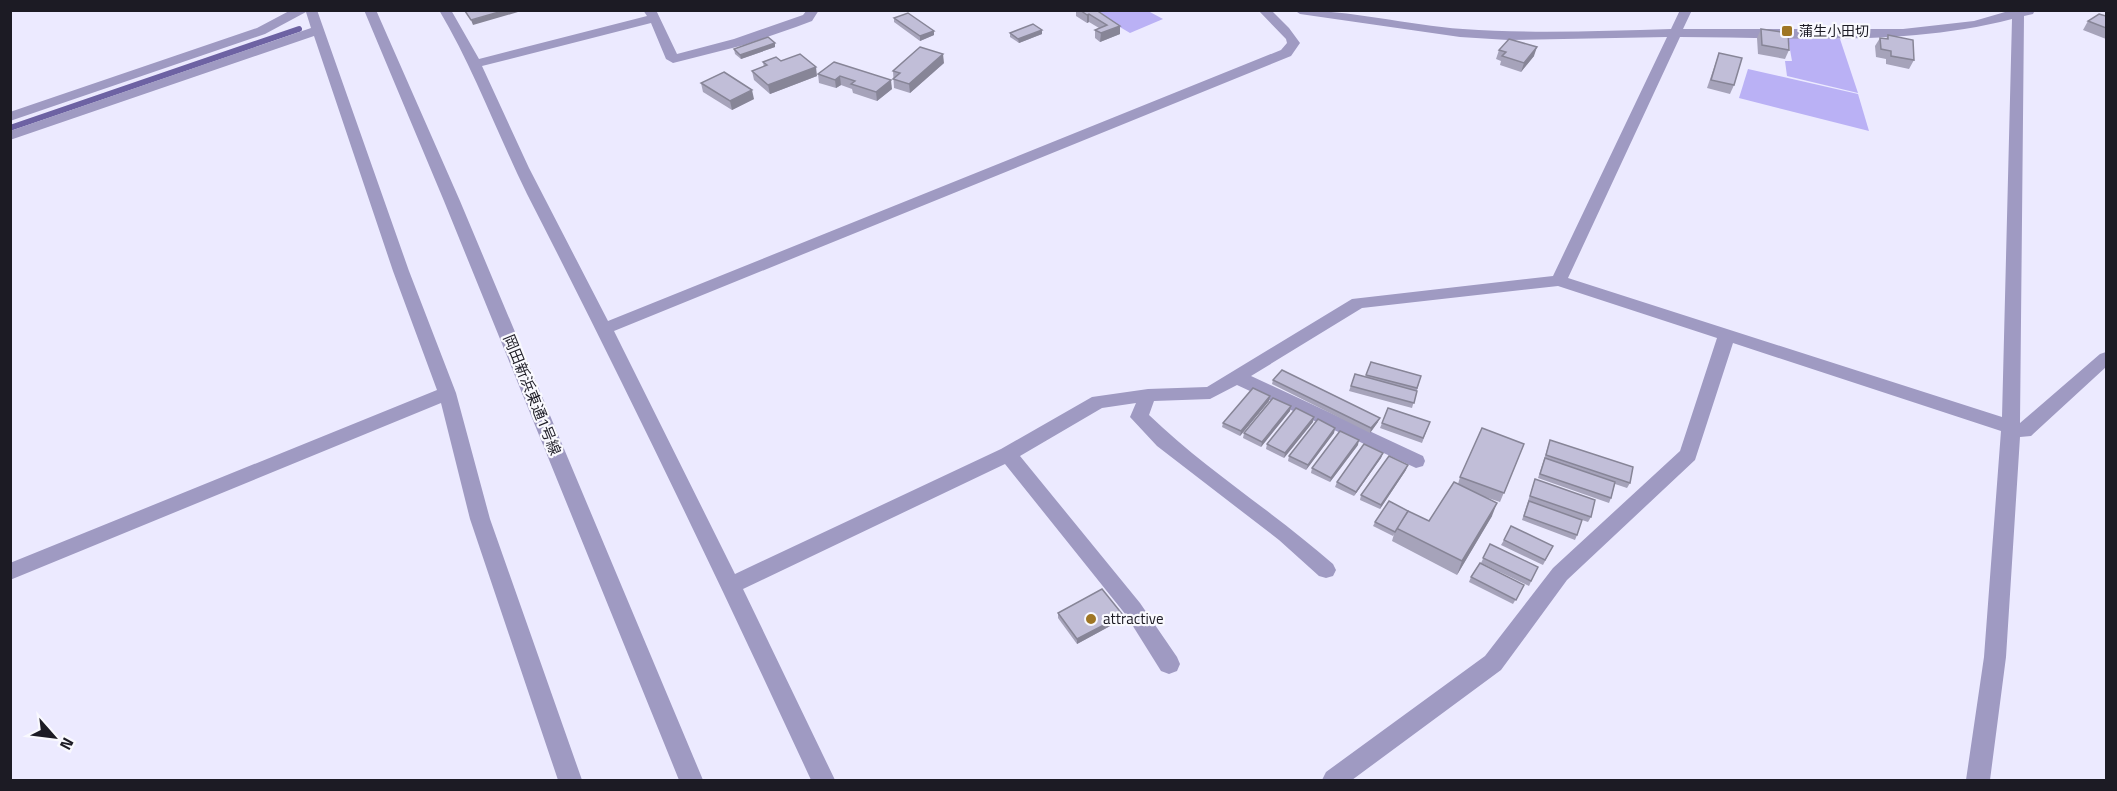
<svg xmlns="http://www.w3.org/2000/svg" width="2117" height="791" font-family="'Titillium Web','Noto Sans JP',sans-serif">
<rect width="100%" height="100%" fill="#eceaff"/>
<g fill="#bab1f5">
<path d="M 1093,11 L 1148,11 L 1163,19 L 1130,33 Z"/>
<path d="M 1788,38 L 1840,39 L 1858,93 L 1787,76 L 1785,61 L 1792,61 Z"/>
<path d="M 1748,69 L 1858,94 L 1869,131 L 1739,98 Z"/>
</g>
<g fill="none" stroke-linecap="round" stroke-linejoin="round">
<path stroke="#6d62a3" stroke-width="6" d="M 10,128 L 299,29"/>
<g fill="#9f9ac2" fill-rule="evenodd">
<path d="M 291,10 L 317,10 L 409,271 L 456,393 L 490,519 L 582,780 L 558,780 L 470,519 L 441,403 L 10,580 L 10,563 L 437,390 L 393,271 L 314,36 L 10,140 L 10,131 L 311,28 L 306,12 L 265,34 L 10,121 L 10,112 L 257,28 Z"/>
<path d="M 364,10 L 376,10 L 460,201 L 703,780 L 679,780 L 444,201 Z"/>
<path d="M 439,10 L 451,10 L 479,59 L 647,16 L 643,10 L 656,10 L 677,54 L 734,39 L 803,15 L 807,10 L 819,10 L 812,21 L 796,27 L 744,45 L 673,63 L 666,59 L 651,23 L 482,66 L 529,168 L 608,321 L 1281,50 L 1287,43 L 1286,39 L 1258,10 L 1271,10 L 1289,28 L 1300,43 L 1291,56 L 614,331 L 735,574 L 1001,449 L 1092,397 L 1148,389 L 1207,387 L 1352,299 L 1553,276 L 1667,37 L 1508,40 L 1460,37 L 1300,14 L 1294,10 C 1351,10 1406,25 1463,29 C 1532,34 1602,31 1671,29 L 1680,10 L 1692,10 L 1683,29 L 1903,29 L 1974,21 L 2012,10 L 2035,10 L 2033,14 L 2024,16 L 2020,423 L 2100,354 L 2106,352 L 2106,367 L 2031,436 L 2020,437 L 2006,657 L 1990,780 L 1966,780 L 1984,657 L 2001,431 L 1733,343 L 1695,460 L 1567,580 L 1501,670 L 1352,780 L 1322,780 L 1326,772 L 1485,656 L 1553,568 L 1680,451 L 1717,338 L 1558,286 L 1362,308 L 1251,376 L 1423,456 L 1425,461 L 1423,466 L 1416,468 L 1237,385 L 1210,399 L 1154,401 L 1149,415 C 1206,470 1274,512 1333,564 L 1336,570 L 1333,576 L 1326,578 L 1319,576 L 1279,540 L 1157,446 L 1130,417 L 1136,403 L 1102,408 L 1020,456 L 1140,603 L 1177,657 L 1180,664 L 1177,671 L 1169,674 L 1161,671 L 1126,615 L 1005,464 L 743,589 L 835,780 L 811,780 C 720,583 626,387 527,194 C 497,133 474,69 439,10 ZM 2012,19 L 2002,417 L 1568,278 L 1680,37 C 1790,37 1904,47 2012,19 Z"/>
</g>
</g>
<g fill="#a6a3ba">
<path d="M 1076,10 L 1096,10 L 1120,26 L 1120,34 L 1100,42 L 1095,38 L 1095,30 L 1099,28 L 1089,22 L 1087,23 L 1076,16 Z"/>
<path d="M 2106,16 L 2106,39 L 2083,30 L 2088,21 Z"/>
<path d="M 894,18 L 934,31 L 934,35 L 920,41 L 894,22 Z"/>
<path d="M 1761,29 L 1789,50 L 1785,59 L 1758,54 L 1757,38 Z"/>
<path d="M 1042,30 L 1042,34 L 1019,43 L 1010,37 L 1010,33 Z"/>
<path d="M 1888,35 L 1914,60 L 1909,69 L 1886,64 L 1886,59 L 1876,57 L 1875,46 L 1880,38 L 1886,39 Z"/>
<path d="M 775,47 L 741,59 L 735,54 L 734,49 Z"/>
<path d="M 1499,50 L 1534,56 L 1521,72 L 1500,65 L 1501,61 L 1496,59 Z"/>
<path d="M 1719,53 L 1734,85 L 1730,94 L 1707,88 Z"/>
<path d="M 781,61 L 817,76 L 770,94 L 754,80 L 752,71 L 764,67 L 763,62 Z"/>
<path d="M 834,62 L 892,89 L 877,101 L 853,93 L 852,89 L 841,85 L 836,88 L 819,83 L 818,74 Z"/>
<path d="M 944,63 L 910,93 L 894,88 L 893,71 Z"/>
<path d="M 701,83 L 754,99 L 732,110 L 703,92 Z"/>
<path d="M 1371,362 L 1421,376 L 1412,408 L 1349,391 L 1355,374 L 1366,377 Z"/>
<path d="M 1273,380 L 1378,422 L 1370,433 L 1272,384 Z"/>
<path d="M 1269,401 L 1240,436 L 1222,427 L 1223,423 Z"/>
<path d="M 1291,406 L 1290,411 L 1261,447 L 1243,438 L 1244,433 Z"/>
<path d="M 1313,422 L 1284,458 L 1266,449 L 1267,444 Z"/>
<path d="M 1430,422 L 1422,443 L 1380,428 L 1382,423 Z"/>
<path d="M 1335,428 L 1334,433 L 1306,470 L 1288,461 L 1289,456 Z"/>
<path d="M 1550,440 L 1630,483 L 1627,488 L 1615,484 L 1611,498 L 1609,503 L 1538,478 Z"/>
<path d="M 1524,444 L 1500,502 L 1482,496 L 1492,516 L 1457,575 L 1392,541 L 1394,534 L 1393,536 L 1373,526 L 1375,522 L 1429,521 L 1458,484 L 1460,477 Z"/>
<path d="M 1358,445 L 1330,482 L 1311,473 L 1312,468 Z"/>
<path d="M 1383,453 L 1381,458 L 1354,496 L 1335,487 L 1337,482 Z"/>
<path d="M 1406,470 L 1380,509 L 1360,500 L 1361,495 Z"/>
<path d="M 1535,479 L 1591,517 L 1588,522 L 1582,520 L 1577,535 L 1575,540 L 1522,520 Z"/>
<path d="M 1504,540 L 1553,546 L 1543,565 L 1501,545 Z"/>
<path d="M 1490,544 L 1538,567 L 1529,586 L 1481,563 Z"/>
<path d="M 1471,577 L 1524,585 L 1513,604 L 1469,582 Z"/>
<path d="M 1058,613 L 1123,615 L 1123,619 L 1077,644 L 1058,618 Z"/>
</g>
<g fill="#878597">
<path d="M 506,10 L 517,10 L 518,12 L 473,25 L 471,20 Z"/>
<path d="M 1089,14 L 1089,22 L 1087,23 L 1087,15 Z"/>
<path d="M 1120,26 L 1120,34 L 1100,42 L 1101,33 Z"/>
<path d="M 1042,30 L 1042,34 L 1019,43 L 1018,39 Z"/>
<path d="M 934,31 L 934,35 L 920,41 L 920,36 Z"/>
<path d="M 775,43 L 775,47 L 741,59 L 740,55 Z"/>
<path d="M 1537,47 L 1534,56 L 1521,72 L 1524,63 Z"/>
<path d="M 943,54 L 944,63 L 910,93 L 909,84 Z"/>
<path d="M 816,67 L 817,76 L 770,94 L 768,85 Z"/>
<path d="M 840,76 L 841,85 L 836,88 L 835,80 Z"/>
<path d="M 891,80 L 892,89 L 877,101 L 876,92 Z"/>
<path d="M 752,90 L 754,99 L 732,110 L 730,101 Z"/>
<path d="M 1270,396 L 1269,401 L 1240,436 L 1241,431 Z"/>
<path d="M 1291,406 L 1290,411 L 1261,447 L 1262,442 Z"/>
<path d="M 1314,417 L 1313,422 L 1284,458 L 1285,453 Z"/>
<path d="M 1380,418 L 1378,422 L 1370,433 L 1371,428 Z"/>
<path d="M 1335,428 L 1334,433 L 1306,470 L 1308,465 Z"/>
<path d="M 1359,440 L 1358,445 L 1330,482 L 1331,478 Z"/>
<path d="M 1383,453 L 1381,458 L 1354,496 L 1356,492 Z"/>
<path d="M 1408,465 L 1406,470 L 1380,509 L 1381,505 Z"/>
<path d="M 1497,503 L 1492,516 L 1457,575 L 1462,561 Z"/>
<path d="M 1123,615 L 1123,619 L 1077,644 L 1077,639 Z"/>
</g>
<g fill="#c1bed8" stroke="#878597" stroke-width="1.5">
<path d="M 467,10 L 506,10 L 471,20 L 465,11 Z"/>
<path d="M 1080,10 L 1096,10 L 1120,26 L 1101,33 L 1095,30 L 1107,25 L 1089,14 L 1087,15 Z"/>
<path d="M 908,13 L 934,31 L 920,36 L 894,18 Z"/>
<path d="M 2099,14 L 2106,16 L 2106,28 L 2088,21 Z"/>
<path d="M 1033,24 L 1042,30 L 1018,39 L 1010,33 Z"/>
<path d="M 1761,29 L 1788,33 L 1789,50 L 1762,45 Z"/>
<path d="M 1888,35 L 1913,40 L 1914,60 L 1891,56 L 1891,51 L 1881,49 L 1880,38 L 1888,39 Z"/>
<path d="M 768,37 L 775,43 L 740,55 L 734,49 Z"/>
<path d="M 1509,39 L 1537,47 L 1524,63 L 1502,56 L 1506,52 L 1499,50 Z"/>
<path d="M 920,47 L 943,54 L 909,84 L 893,79 L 900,73 L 893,71 Z"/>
<path d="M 1719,53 L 1742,58 L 1734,85 L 1711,80 Z"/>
<path d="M 800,54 L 816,67 L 768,85 L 752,71 L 767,65 L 763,62 L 776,57 L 781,61 Z"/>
<path d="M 834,62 L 891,80 L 876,92 L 851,84 L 855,81 L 840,76 L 835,80 L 818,74 Z"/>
<path d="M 724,72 L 752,90 L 730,101 L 701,83 Z"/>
<path d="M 1371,362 L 1421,376 L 1417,388 L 1366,375 Z"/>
<path d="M 1282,370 L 1380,418 L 1371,428 L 1273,380 Z"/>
<path d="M 1355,374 L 1417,391 L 1414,403 L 1351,386 Z"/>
<path d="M 1253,388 L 1270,396 L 1241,431 L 1223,423 Z"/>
<path d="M 1273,398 L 1291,406 L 1262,442 L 1244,433 Z"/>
<path d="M 1296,408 L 1314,417 L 1285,453 L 1267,444 Z"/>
<path d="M 1388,408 L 1430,422 L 1423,438 L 1382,423 Z"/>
<path d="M 1318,419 L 1335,428 L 1308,465 L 1289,456 Z"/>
<path d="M 1482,428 L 1524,444 L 1504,493 L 1460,477 Z"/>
<path d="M 1340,431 L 1359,440 L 1331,478 L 1312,468 Z"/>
<path d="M 1550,440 L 1633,467 L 1630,483 L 1546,455 Z"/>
<path d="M 1364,444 L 1383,453 L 1356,492 L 1337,482 Z"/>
<path d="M 1389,456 L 1408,465 L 1381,505 L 1361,495 Z"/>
<path d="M 1545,458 L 1615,482 L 1611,498 L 1540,474 Z"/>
<path d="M 1535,479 L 1595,500 L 1591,517 L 1530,496 Z"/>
<path d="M 1454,482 L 1497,503 L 1462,561 L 1396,528 L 1408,511 L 1429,521 Z"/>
<path d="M 1389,501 L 1408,511 L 1395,532 L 1375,522 Z"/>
<path d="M 1529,501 L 1582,520 L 1577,535 L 1524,516 Z"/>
<path d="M 1511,526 L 1553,546 L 1545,560 L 1504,540 Z"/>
<path d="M 1490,544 L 1538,567 L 1531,581 L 1483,558 Z"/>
<path d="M 1480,563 L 1524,585 L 1516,600 L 1471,577 Z"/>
<path d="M 1102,589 L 1123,615 L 1077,639 L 1058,613 Z"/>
</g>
<g fill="#9f7624" stroke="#f9f9fe" stroke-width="2">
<rect x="1781" y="25" width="12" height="12" rx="3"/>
<circle cx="1091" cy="619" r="6"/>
</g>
<g text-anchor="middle" stroke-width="4.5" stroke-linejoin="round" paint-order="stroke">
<g font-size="14" fill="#1c1b24" stroke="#f9f9fe" text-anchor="start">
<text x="1799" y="36">蒲生小田切</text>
</g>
<g font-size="15" fill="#1c1b24" stroke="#f9f9fe">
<text transform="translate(532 395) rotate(68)" y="5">岡田新浜東通1号線</text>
</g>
<g font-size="15" fill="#1c1b24" stroke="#f9f9fe" text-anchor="start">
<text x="1103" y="624">attractive</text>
</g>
</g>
<rect width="2117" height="791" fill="none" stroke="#1c1b24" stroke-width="24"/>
<g transform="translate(54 737) rotate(118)" stroke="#f9f9fe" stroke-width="4.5" paint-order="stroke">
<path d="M0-4.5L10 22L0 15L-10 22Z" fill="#1c1b24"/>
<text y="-9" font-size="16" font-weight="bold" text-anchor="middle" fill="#1c1b24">N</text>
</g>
</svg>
